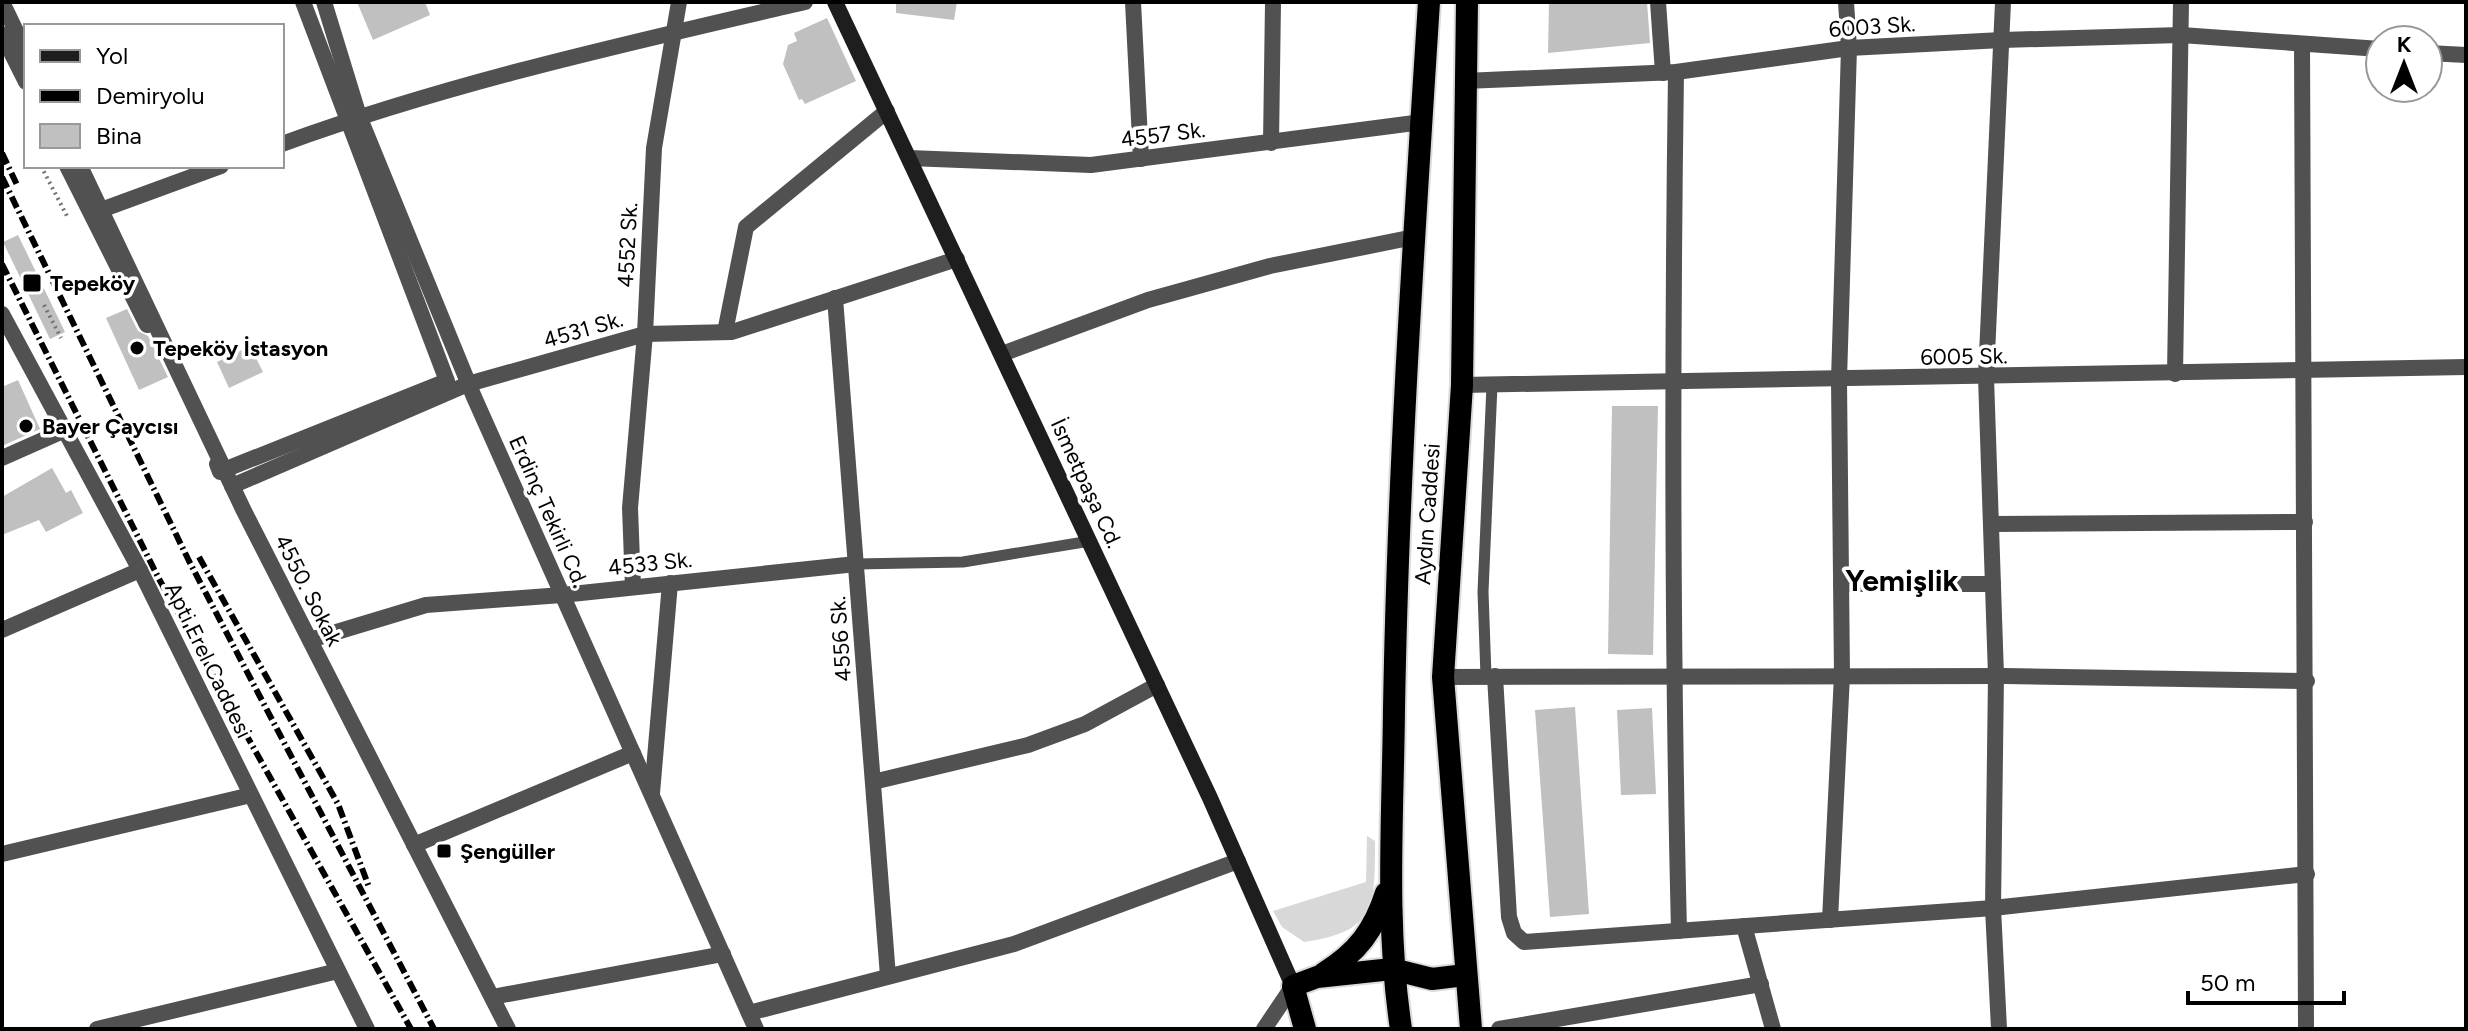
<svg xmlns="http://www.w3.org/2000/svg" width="2468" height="1031" font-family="Figtree,sans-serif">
<rect width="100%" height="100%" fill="#fff"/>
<path fill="#d8d8d8" d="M 1367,836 L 1375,841 C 1375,907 1375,932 1304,942 L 1282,927 L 1273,911 L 1366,882 Z"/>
<g fill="#c0c0c0">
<path d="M 357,2 L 425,2 L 430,15 L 373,40 Z"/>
<path d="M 896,2 L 957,2 L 954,20 L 896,13 Z"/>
<path d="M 1549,2 L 1647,2 L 1650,43 L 1548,53 Z"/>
<path d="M 827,18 L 856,81 L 805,104 L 802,99 L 799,100 L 783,64 L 788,45 L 797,41 L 794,33 Z"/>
<path d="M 18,235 L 65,332 L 50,339 L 3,242 Z"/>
<path d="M 127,309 L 138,331 L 148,336 L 168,377 L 139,390 L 106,318 Z"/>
<path d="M 250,346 L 263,372 L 229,388 L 217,362 Z"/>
<path d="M 18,380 L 40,429 L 2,446 L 2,387 Z"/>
<path d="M 1612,406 L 1658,406 L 1653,655 L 1608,654 Z"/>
<path d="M 52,468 L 66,493 L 71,490 L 83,513 L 46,532 L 39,520 L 2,535 L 2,497 Z"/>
<path d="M 1575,707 L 1589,914 L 1550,917 L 1535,710 Z"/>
<path d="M 1652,708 L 1656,794 L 1621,795 L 1617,710 Z"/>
</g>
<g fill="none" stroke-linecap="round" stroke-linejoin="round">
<g stroke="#dbdbdb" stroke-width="26">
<g id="trunk">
<path d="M 1467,2 L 1462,385 L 1443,677 L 1471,1029"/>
<path d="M 1324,973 C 1358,952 1374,930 1386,893"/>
<path d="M 1305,1029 L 1293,986 L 1317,977 L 1392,969 L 1432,979 L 1465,975"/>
<path d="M 1401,1029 C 1385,924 1393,815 1394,709 C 1398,473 1414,237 1429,2"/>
</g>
</g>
<g stroke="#737373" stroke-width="4" stroke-dasharray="2 4" stroke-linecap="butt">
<path d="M 41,166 L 68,218"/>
<path d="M 44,305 L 61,338"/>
</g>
<g stroke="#515151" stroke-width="11">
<path d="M 856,564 L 963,562 L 1090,541"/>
<path d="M 1486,676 L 1483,592 L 1492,385"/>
</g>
<g stroke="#515151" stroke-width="16">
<path d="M 2,34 L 26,82"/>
<path d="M 67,166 L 147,325"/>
<path d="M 217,464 L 220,472 L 224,470 L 447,381 L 303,2"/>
</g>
<g stroke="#515151" stroke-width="16">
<path d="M 324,2 L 359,116 L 474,397 L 756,1029"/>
<path d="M 1133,2 L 1141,159"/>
<path d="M 1658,2 L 1663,73"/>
<path d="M 2302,44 L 2306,1029"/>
<path d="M 2428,53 L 2466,55"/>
<path d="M 1676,72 C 1672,359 1672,644 1679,931"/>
<path d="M 1464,81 L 1676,72 L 1849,48 L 2002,40 L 2181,35 L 2380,49"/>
<path d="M 1271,143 L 1273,2"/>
<path d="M 282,144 C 452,82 629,43 805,2"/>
<path d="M 909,158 L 1091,165 L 1422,122"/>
<path d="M 101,210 L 221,166"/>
<path d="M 835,298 L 888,976"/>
<path d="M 725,332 L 746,227 L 887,111"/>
<path d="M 1002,354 L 1148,300 L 1270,266 L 1414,237"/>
<path d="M 2175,374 L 2181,2"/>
<path d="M 1462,385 L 2466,367"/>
<path d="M 2,458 L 63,431"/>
<path d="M 232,486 L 468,384 L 645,334 L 732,332 L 957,259"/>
<path d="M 1991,524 L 2305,522"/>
<path d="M 1841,584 L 1993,584"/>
<path d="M 633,587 L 630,508 L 645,334 L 654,148 L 679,2"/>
<path d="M 2,630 L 140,570"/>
<path d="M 310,640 L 426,605 L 562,595 L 856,564"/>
<path d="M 1495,676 L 1509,917 L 1514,933 L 1524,942 L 1993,908 L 2307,874"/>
<path d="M 1443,677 L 2005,676 L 2307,681"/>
<path d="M 873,782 L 1028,745 L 1085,724 L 1157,685"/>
<path d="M 652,793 L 670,583"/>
<path d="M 414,845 L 633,753"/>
<path d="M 2,854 L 251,795"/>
<path d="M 1830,920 L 1842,675 L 1839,380 L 1849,48 L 1846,2"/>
<path d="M 1744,926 L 1773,1029"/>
<path d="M 492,997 L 723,954"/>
<path d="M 749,1013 L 1014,944 L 1238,861"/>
<path d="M 97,1029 L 338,971"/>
<path d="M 1264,1029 L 1293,986"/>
<path d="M 1499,1029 L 1761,984"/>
<path d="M 1999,1029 L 1993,908 L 1996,676 L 1986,377 L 2003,2"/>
</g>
<g stroke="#515151" stroke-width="16">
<path d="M 2,2 L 26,52"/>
<path d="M 80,166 L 243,509 L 508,1029"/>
<path d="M 2,314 L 140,570 L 367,1029"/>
</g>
<path stroke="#1e1e1e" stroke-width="16" d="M 835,2 L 1210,798 L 1293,986"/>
<use href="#trunk" stroke="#000" stroke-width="22"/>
<g stroke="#000" stroke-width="6" stroke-dasharray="12 4 2 4" stroke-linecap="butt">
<path d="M 2,153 L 18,187"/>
<path d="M 2,177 L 189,561 L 434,1029"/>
<path d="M 2,264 L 159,579 L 411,1029"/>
<path d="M 199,557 L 338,804 L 369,887"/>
</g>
</g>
<g fill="#000" stroke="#fff" stroke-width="3">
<rect x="22" y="273" width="20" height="20" rx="4"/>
<circle cx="137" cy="348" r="8"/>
<circle cx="26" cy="426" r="8"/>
<rect x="436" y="843" width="16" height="16" rx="4"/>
</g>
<g text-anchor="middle" stroke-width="7" stroke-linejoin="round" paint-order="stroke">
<g font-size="22" fill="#000" stroke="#fff">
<text transform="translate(1872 26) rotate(-4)" y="8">6003 Sk.</text>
<text transform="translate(1163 134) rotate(-7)" y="8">4557 Sk.</text>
<text transform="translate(627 245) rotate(-87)" y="8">4552 Sk.</text>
<text transform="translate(583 329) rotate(-16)" y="8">4531 Sk.</text>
<text transform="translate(1964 356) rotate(-1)" y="8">6005 Sk.</text>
<text transform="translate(1087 483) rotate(65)" y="8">İsmetpaşa Cd.</text>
<text transform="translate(549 511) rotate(66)" y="8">Erdinç Tekirli Cd.</text>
<text transform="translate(1427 514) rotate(-86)" y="8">Aydın Caddesi</text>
<text transform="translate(650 563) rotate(-6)" y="8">4533 Sk.</text>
<text transform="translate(309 590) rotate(63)" y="8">4550. Sokak</text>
<text transform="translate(840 639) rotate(-94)" y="8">4556 Sk.</text>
<text transform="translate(209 660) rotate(64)" y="8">Apti Erel Caddesi</text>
</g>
<g font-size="22" font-weight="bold" fill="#000" stroke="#fff" text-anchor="start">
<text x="50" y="291">Tepeköy</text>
<text x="153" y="356">Tepeköy İstasyon</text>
<text x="42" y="434">Bayer Çaycısı</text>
<text x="460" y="859">Şengüller</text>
</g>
<g font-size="30" font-weight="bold" fill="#000" stroke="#fff">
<text x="1902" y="591">Yemişlik</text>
</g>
</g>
<rect width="2468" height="1031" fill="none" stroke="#000000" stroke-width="8"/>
<rect x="24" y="24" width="260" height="144" fill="#ffffff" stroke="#999999" stroke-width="2"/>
<rect x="40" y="50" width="40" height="12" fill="#1e1e1e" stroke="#999999" stroke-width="2"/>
<text x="96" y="64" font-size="24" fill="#000000">Yol</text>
<rect x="40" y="90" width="40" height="12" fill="#000000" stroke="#999999" stroke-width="2"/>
<text x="96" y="104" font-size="24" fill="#000000">Demiryolu</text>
<rect x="40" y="124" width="40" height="24" fill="#c0c0c0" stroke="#999999" stroke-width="2"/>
<text x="96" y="144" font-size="24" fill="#000000">Bina</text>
<g transform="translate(2404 64)"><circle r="38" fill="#ffffff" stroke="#999999" stroke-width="2"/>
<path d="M0-6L14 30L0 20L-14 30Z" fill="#000000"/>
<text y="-12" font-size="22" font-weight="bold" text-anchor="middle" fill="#000000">K</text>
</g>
<path d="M2188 991v12h156v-12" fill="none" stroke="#000000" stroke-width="4"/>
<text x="2200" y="991" font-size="24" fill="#000000" stroke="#ffffff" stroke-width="6" paint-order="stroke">50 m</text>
</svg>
